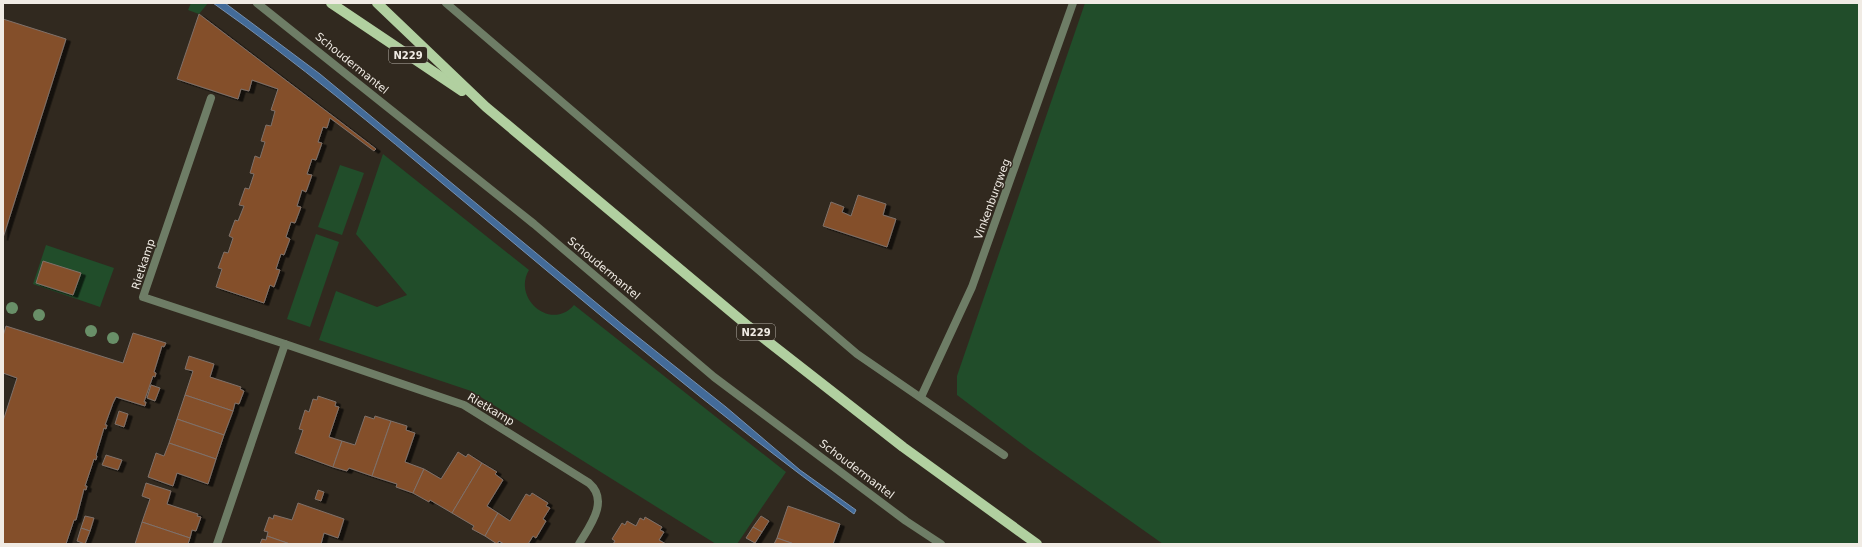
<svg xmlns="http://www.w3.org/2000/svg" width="1862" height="547" font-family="'DejaVu Sans',sans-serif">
<defs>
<filter id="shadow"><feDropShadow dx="4.5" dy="2.5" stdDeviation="0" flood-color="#0009"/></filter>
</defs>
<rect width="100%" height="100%" fill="#31291f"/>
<g fill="#214d2a">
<path d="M 191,3 L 208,3 L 199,14 L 188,10 Z"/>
<path d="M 1085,3 L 1859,3 L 1859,544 L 1163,544 L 1030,450 L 957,395 L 957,376 Z"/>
<path d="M 383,154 L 529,270 C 512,298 551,332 574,305 L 786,472 L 737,544 L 716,544 L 471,391 L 319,340 L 336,291 L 377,307 L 407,295 L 356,234 Z"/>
<path d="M 340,165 L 364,173 L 342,235 L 318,227 Z"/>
<path d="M 316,234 L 339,242 L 310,327 L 287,319 Z"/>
<path d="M 46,245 L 114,268 L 100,307 L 33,284 Z"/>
</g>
<path fill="#436b99" stroke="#7791b0" d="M 213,3 L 225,3 L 320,74 L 623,325 L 726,407 L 800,470 L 856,510 L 854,514 C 715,414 586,303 455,194 C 376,128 297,62 213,3 Z"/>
<g fill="#844f2c" stroke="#7f7169" filter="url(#shadow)">
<path d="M 199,14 L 376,149 L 374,151 L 330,118 L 327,128 L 323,127 L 318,142 L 322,143 L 316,160 L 312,159 L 307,174 L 312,175 L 306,192 L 302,190 L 297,206 L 301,207 L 295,223 L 291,222 L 286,237 L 290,239 L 284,255 L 281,254 L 276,269 L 280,270 L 274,287 L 270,285 L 264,303 L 216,287 L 222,269 L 218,268 L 224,252 L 228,253 L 233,238 L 229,236 L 235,220 L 238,221 L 244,206 L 239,205 L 245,188 L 249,189 L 254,174 L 250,173 L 255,156 L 260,158 L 265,142 L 261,141 L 266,125 L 271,126 L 275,111 L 271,110 L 278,89 L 252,80 L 249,91 L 241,89 L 238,99 L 177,79 Z"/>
<path d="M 3,19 L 66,39 L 3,238 Z"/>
<path d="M 858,195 L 886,204 L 883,215 L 896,219 L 887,247 L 823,226 L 831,202 L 844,207 L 842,212 L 851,216 Z"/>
<path d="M 43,261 L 81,273 L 73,295 L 36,283 Z"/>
<path d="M 6,326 L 123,363 L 133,333 L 166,343 L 164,347 L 162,346 L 154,372 L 156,373 L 155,377 L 153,376 L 144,402 L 146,402 L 145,406 L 116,397 L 113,403 L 105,425 L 107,425 L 106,429 L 104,428 L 96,455 L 97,456 L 96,460 L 94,459 L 85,486 L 87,486 L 86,490 L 84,489 L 76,520 L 74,520 L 66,544 L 3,544 L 3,421 L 17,378 L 3,373 L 3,336 Z"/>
<path d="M 189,356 L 214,364 L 210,377 L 241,387 L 240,389 L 244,391 L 239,404 L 235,403 L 233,411 L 185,395 L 193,371 L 185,369 Z"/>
<path d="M 151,385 L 160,388 L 155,401 L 147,398 Z"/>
<path d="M 185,395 L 233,411 L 224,435 L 177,419 Z"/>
<path d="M 318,396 L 336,402 L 335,406 L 339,407 L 329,437 L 342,441 L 333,467 L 295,453 L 303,430 L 299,429 L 305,410 L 309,412 L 313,399 L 317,400 Z"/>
<path d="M 119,411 L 128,414 L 124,427 L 115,424 Z"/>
<path d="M 365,416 L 374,419 L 375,416 L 391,421 L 372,476 L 349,468 L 347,471 L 333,467 L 342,441 L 355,445 Z"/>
<path d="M 177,419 L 224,435 L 216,459 L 169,443 Z"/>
<path d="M 391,421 L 407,426 L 406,430 L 415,433 L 405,462 L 424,469 L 413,493 L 396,487 L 397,484 L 372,476 Z"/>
<path d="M 169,443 L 216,459 L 208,484 L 177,473 L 173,486 L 148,477 L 156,453 L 164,456 Z"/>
<path d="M 458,452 L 466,457 L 468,454 L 482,463 L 452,513 L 430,500 L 429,502 L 413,493 L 424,469 L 441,479 Z"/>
<path d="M 106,455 L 122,460 L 118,470 L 102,465 Z"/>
<path d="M 482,463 L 497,472 L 495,474 L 503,480 L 487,506 L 498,513 L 485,536 L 472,529 L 474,526 L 452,513 Z"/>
<path d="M 146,483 L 171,491 L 167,504 L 198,514 L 197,516 L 201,517 L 196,531 L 192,530 L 190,538 L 142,522 L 150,499 L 142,496 Z"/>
<path d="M 318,490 L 324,492 L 321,501 L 315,499 Z"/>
<path d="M 532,493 L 548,503 L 546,506 L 550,508 L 543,519 L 546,521 L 536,538 L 533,536 L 528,544 L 504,544 L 499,541 L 497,544 L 485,536 L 498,513 L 510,521 L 526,494 L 530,496 Z"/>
<path d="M 298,503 L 344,519 L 338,538 L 324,533 L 321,544 L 290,544 L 267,536 L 268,532 L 264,531 L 269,517 L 273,519 L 274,515 L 292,520 Z"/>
<path d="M 788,506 L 840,524 L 833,544 L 794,544 L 777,538 Z"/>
<path d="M 85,516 L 94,518 L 90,531 L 81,528 Z"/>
<path d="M 761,516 L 769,521 L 762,532 L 753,527 Z"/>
<path d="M 645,517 L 662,527 L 660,530 L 664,532 L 659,540 L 666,544 L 613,544 L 615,541 L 612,539 L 622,523 L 625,525 L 627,521 L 636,526 L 640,518 L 644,520 Z"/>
<path d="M 142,522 L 190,538 L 188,544 L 135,544 Z"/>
<path d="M 753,527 L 762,532 L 755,543 L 746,538 Z"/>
<path d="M 81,528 L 90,531 L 85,544 L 77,541 Z"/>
<path d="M 267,536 L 290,544 L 260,544 L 262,539 L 266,540 Z"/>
<path d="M 777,538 L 794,544 L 774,544 Z"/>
</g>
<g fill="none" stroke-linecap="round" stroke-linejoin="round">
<g stroke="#6e7d66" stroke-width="8">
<path d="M 257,3 L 534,224 L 714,377 L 906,521 L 941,544"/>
<path d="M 446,3 L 857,354 L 1004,455"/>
<path d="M 211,98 L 143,297 L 285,344"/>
<path d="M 921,397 L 972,287 L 1073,3"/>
<path d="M 217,544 L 285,344 L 464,405 L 589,483 C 610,501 589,527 579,544"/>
</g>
<g stroke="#b1d0a0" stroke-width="10">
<path d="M 331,3 L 462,91"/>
<path d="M 377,3 L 486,107 L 748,326 L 903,447 L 1037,544"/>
</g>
</g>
<g fill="#698f68">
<circle cx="12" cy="308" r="6"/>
<circle cx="39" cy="315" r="6"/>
<circle cx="91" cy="331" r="6"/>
<circle cx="113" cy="338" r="6"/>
</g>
<g text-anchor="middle" stroke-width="3" stroke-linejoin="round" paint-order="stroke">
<g fill="#31291f" stroke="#b7b1a9" stroke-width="1">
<rect x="389" y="47" width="38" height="16" rx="3"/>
<rect x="737" y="324" width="38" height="16" rx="3"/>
</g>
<g font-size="10" font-weight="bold" fill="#f0ebe4">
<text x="408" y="59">N229</text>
<text x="756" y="336">N229</text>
</g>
<g font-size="11" fill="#f0ebe4" stroke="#31291f">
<text transform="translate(352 63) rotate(39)" y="4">Schoudermantel</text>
<text transform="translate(992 199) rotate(-70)" y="4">Vinkenburgweg</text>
<text transform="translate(143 264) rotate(-72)" y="4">Rietkamp</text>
<text transform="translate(604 268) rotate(40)" y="4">Schoudermantel</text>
<text transform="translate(491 409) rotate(31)" y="4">Rietkamp</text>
<text transform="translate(857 469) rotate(37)" y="4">Schoudermantel</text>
</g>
</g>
<rect width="1862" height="547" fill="none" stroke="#f0ebe4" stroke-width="8"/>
</svg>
